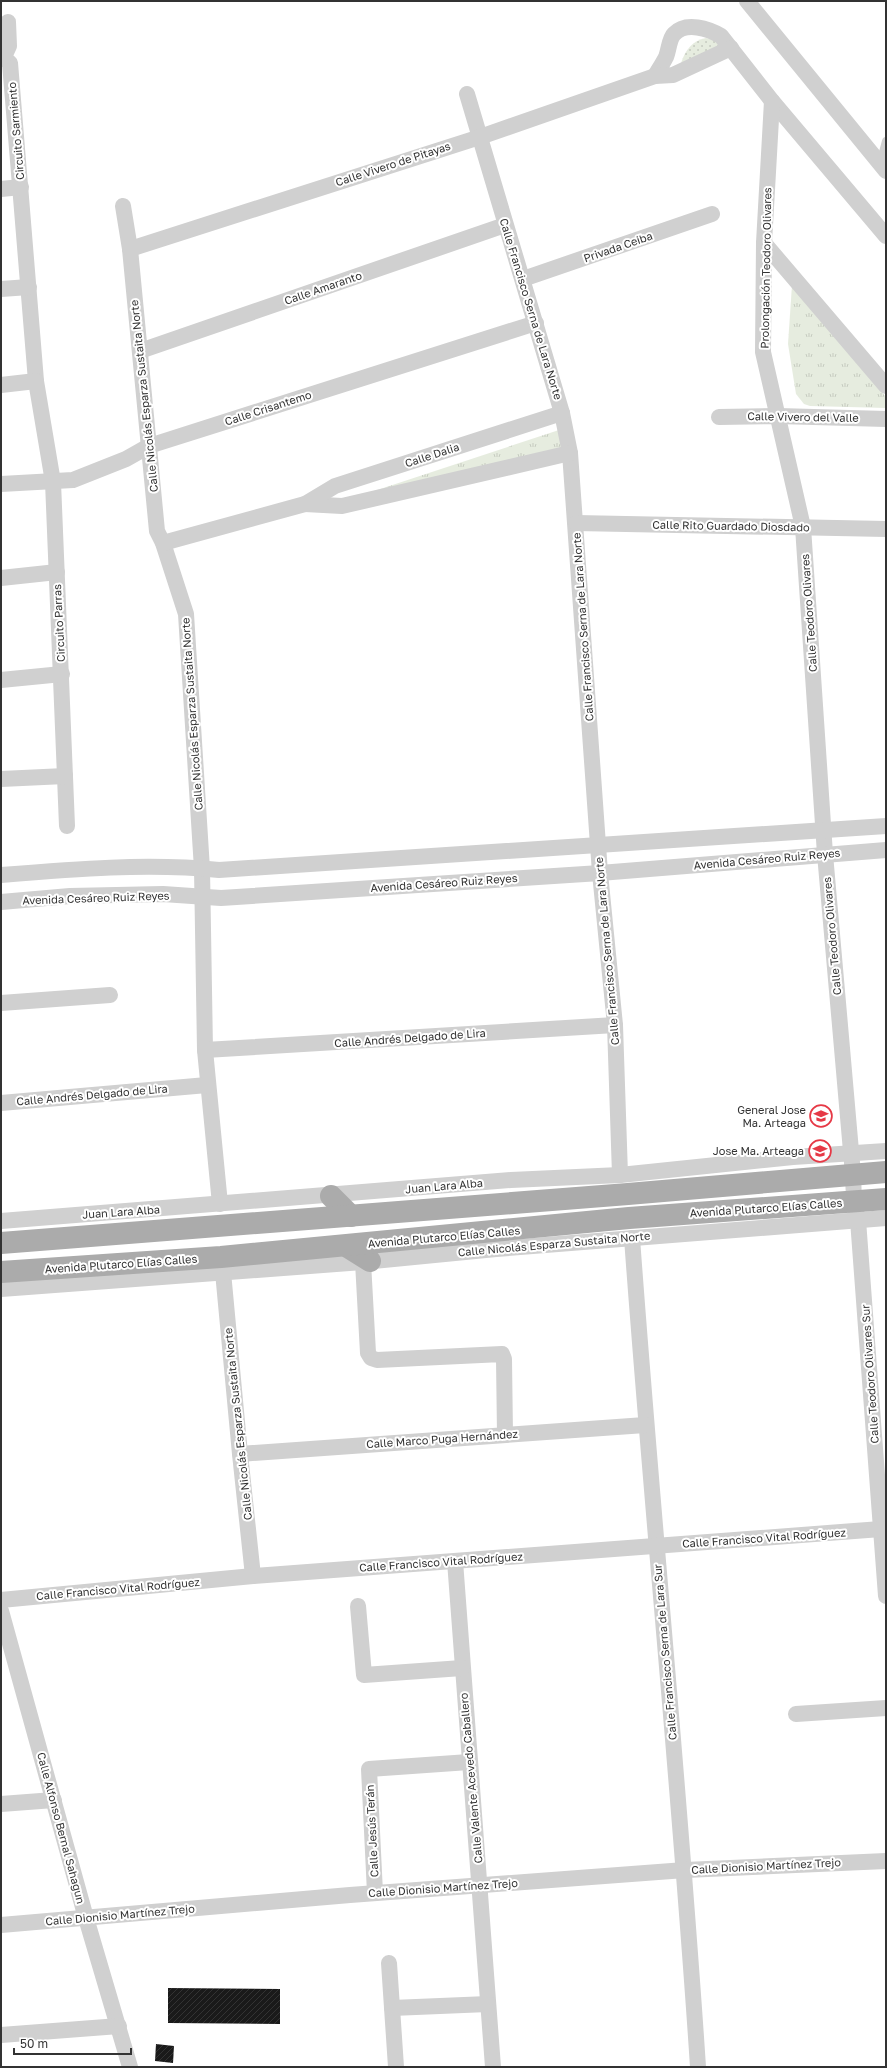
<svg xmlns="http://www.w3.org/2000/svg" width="887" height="2068" font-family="'Golos Text',sans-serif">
<defs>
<pattern id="grass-tufts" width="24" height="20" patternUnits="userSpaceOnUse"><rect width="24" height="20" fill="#e6ecdf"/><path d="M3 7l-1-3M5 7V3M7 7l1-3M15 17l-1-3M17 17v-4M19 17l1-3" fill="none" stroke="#c6cbc0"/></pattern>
<pattern id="park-dots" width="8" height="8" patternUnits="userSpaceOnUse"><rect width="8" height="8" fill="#e6ecdf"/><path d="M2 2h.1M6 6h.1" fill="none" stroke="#c6cbc0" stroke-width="1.8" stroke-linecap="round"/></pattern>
<pattern id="building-hatch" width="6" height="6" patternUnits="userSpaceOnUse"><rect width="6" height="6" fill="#1a1a1a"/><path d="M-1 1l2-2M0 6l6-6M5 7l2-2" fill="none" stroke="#333"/></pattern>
</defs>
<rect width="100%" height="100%" fill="#fff"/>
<g fill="url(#grass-tufts)">
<path d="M 792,285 L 886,397 L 886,408 L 810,406 L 804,404 L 796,394 L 788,344 Z"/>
<path d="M 562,429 L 567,451 L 353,498 Z"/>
</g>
<path fill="url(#park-dots)" d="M 706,38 L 732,44 L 681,63 C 686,49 692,41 706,38 Z"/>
<g fill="url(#building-hatch)">
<path d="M 168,1988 L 280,1989 L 280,2024 L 168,2023 Z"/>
<path d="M 156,2044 L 174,2046 L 173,2063 L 155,2061 Z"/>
</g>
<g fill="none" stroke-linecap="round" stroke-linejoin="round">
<path stroke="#d0d0d0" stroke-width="8" d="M 880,163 L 886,141"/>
<g stroke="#d0d0d0" stroke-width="16">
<path d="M 747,1 L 886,171"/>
<path d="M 1,56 L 10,63 L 36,381 L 53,482 L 67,826"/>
<path d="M 4,57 L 9,46 L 8,22"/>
<path d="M 655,76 C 659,69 663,63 666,57 C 669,50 669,39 674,34 C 686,21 709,29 721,36 L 772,101 L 886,236"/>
<path d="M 467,94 L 562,413 L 570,453 L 600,873 L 615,1025 L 620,1175"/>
<path d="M 772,101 L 764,243 L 763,352 L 803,527 L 825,854 L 853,1174 L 854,1201 L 858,1220 L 886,1596"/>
<path d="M 1,189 L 21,187"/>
<path d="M 123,206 L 130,249 L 157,531 L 163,543 L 186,614 L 202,869 L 205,1050 L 220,1204"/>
<path d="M 764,243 L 886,386"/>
<path d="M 130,249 L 480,137 L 655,76 L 673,75 L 731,48"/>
<path d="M 523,279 L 712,214"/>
<path d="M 1,289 L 29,287"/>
<path d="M 140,351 L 505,225"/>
<path d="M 1,385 L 36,381"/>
<path d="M 719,417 L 778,416 L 886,419"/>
<path d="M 1,484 L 73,480 L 126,459 L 149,446 L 536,323"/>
<path d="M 305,504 L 342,506 L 570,453"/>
<path d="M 576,523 L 886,529"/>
<path d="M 163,543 L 305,504 L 335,486 L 562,413"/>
<path d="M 1,578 L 57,572"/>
<path d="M 1,680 L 62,674"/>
<path d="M 1,779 L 65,776"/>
<path d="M 1,875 C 74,869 147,863 219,870 L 886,826"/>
<path d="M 1,902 L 70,896 L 163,894 L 221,898 L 600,873 L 886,850"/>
<path d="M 1,1003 L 110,995"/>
<path d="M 205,1050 L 615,1025"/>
<path d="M 1,1103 L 207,1085"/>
<path d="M 1,1221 L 511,1180 L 620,1175 L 793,1157 L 886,1151"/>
<path d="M 632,1238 C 652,1514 680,1790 698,2067"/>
<path d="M 363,1262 L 368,1353 L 371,1358 L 377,1360 L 502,1354 L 504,1359 L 505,1435"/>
<path d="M 223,1272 L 240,1454 L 253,1576"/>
<path d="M 1,1289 L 363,1262 L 496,1249 L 886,1218"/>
<path d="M 240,1454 L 645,1425"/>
<path d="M 455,1561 L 493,2067"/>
<path d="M 1,1600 L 253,1576 L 881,1529"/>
<path d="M 358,1606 L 364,1675 L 462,1668"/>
<path d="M 1,1611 L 86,1918 L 130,2067"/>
<path d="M 796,1714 L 886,1708"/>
<path d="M 1,1804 L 54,1800"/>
<path d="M 375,1893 L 369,1769 L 469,1762"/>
<path d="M 1,1925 L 350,1895 L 685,1870 L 886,1861"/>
<path d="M 389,1963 L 396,2067"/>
<path d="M 392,2008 L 488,2004"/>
<path d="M 1,2035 L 119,2026"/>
</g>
<g stroke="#ababab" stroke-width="22">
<path d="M 331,1196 L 351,1216"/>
<path d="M 1,1243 L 628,1194 L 886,1172"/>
<path d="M 346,1246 L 370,1261"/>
<path d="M 1,1272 L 221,1257 L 629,1218 L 886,1199"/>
</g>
</g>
<defs>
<g id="school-ring" transform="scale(1.15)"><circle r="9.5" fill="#fff" stroke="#e63946" stroke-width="1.5"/><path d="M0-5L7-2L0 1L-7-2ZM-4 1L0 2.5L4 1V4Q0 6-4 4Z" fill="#e63946"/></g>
</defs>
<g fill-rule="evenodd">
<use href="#school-ring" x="821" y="1116"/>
<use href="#school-ring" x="820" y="1151"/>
</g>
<g text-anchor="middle" stroke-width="4" stroke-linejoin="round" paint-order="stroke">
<g font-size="11" fill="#333" stroke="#fff">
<text transform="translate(16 131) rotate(-95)" y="4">Circuito Sarmiento</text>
<text transform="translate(393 164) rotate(-18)" y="4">Calle Vivero de Pitayas</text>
<text transform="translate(618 247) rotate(-19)" y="4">Privada Ceiba</text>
<text transform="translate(766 268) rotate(-89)" y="4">Prolongación Teodoro Olivares</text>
<text transform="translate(323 288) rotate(-19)" y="4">Calle Amaranto</text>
<text transform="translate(531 309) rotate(73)" y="4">Calle Francisco Serna de Lara Norte</text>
<text transform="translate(144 396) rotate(-96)" y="4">Calle Nicolás Esparza Sustaita Norte</text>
<text transform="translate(268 408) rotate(-18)" y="4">Calle Crisantemo</text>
<text transform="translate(803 417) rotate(1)" y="4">Calle Vivero del Valle</text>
<text transform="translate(432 455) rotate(-18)" y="4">Calle Dalia</text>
<text transform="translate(731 526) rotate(1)" y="4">Calle Rito Guardado Diosdado</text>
<text transform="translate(809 613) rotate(-94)" y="4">Calle Teodoro Olivares</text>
<text transform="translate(59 623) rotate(-93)" y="4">Circuito Parras</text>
<text transform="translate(583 627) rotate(-94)" y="4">Calle Francisco Serna de Lara Norte</text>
<text transform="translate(192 714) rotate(-94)" y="4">Calle Nicolás Esparza Sustaita Norte</text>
<text transform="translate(767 859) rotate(-5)" y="4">Avenida Cesáreo Ruiz Reyes</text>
<text transform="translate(444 883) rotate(-4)" y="4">Avenida Cesáreo Ruiz Reyes</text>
<text transform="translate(96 898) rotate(-2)" y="4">Avenida Cesáreo Ruiz Reyes</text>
<text transform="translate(832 936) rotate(-95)" y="4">Calle Teodoro Olivares</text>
<text transform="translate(607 951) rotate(-95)" y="4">Calle Francisco Serna de Lara Norte</text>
<text transform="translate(410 1038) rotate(-4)" y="4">Calle Andrés Delgado de Lira</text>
<text transform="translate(92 1095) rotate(-5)" y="4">Calle Andrés Delgado de Lira</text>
<text transform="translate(444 1186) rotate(-5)" y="4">Juan Lara Alba</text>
<text transform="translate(766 1208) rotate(-4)" y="4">Avenida Plutarco Elías Calles</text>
<text transform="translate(121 1212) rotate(-4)" y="4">Juan Lara Alba</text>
<text transform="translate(444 1237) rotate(-5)" y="4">Avenida Plutarco Elías Calles</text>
<text transform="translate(554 1244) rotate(-5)" y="4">Calle Nicolás Esparza Sustaita Norte</text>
<text transform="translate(121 1264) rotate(-4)" y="4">Avenida Plutarco Elías Calles</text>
<text transform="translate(870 1374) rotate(-94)" y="4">Calle Teodoro Olivares Sur</text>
<text transform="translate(238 1424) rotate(-96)" y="4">Calle Nicolás Esparza Sustaita Norte</text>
<text transform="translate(442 1439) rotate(-4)" y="4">Calle Marco Puga Hernández</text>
<text transform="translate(764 1538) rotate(-4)" y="4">Calle Francisco Vital Rodríguez</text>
<text transform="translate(441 1562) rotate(-4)" y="4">Calle Francisco Vital Rodríguez</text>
<text transform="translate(118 1589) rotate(-5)" y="4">Calle Francisco Vital Rodríguez</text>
<text transform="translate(665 1652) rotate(-95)" y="4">Calle Francisco Serna de Lara Sur</text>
<text transform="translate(471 1778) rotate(-95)" y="4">Calle Valente Acevedo Caballero</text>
<text transform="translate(61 1828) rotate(75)" y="4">Calle Alfonso Bernal Sahagun</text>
<text transform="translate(372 1831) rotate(-93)" y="4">Calle Jesús Terán</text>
<text transform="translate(766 1866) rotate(-3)" y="4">Calle Dionisio Martínez Trejo</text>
<text transform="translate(443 1888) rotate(-4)" y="4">Calle Dionisio Martínez Trejo</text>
<text transform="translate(120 1915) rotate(-5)" y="4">Calle Dionisio Martínez Trejo</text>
</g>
<g font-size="11" fill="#333" stroke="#fff" text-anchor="end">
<text x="806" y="1114">General Jose<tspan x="806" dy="13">Ma. Arteaga</tspan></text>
<text x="804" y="1155">Jose Ma. Arteaga</text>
</g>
</g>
<rect width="887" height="2068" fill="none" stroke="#333333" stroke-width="4"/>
<path d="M14 2048v6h117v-6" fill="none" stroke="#333333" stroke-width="2"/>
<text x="20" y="2048" font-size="12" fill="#333333" stroke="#ffffff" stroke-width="3" paint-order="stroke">50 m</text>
</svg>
